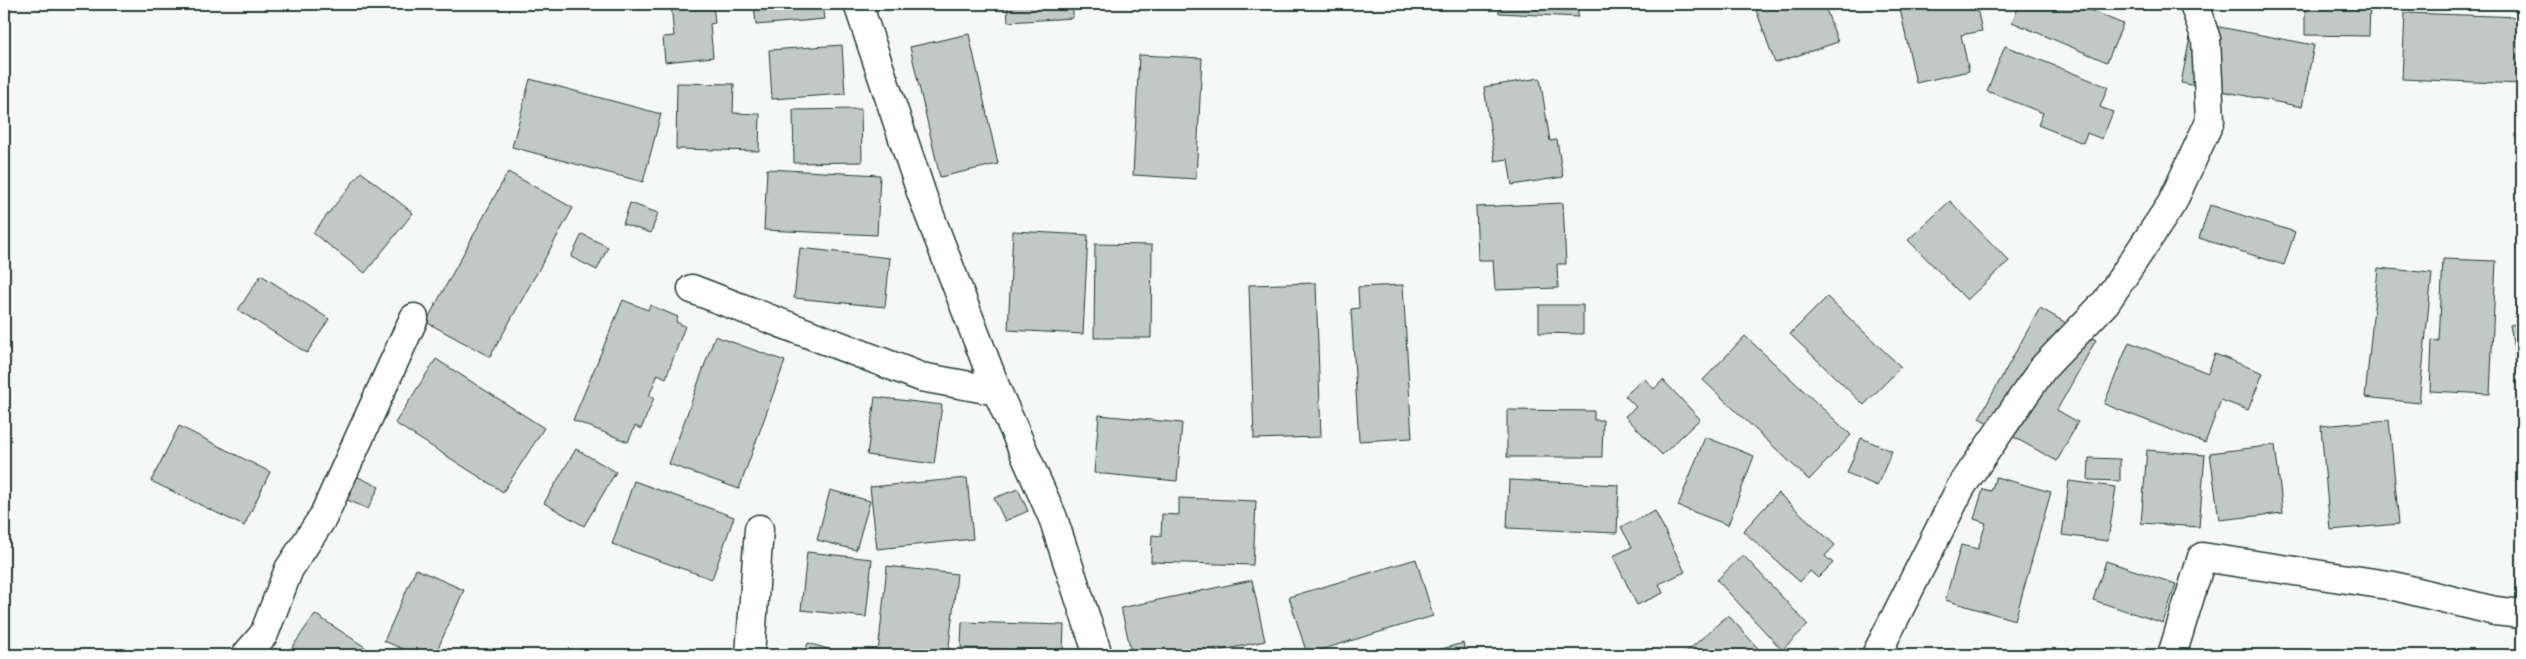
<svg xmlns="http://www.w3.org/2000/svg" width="2526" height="659" font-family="'Shantell Sans',sans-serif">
<rect width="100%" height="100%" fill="#f6f7f7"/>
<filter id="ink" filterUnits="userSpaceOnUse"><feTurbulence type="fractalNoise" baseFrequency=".02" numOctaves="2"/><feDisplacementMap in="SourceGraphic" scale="10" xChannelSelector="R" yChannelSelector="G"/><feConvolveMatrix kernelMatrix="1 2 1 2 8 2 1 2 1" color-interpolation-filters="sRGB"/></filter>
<g filter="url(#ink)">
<g fill="#c0c9c6" stroke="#1f3d34">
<path d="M 671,4 L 713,4 L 715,23 L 710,24 L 713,57 L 665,62 L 663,37 L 674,36 Z"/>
<path d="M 754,4 L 823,4 L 825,19 L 756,25 Z"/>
<path d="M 1007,4 L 1073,4 L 1073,18 L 1008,22 Z"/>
<path d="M 1499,4 L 1578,4 L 1578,17 L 1499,13 Z"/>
<path d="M 1754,4 L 1824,4 L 1838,42 L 1775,63 Z"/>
<path d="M 1924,4 L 1976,4 L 1982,31 L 1961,35 L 1969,71 L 1916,83 L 1900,9 Z"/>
<path d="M 2020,4 L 2075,4 L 2123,24 L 2107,62 L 2012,22 Z"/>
<path d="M 2305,4 L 2370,4 L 2369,36 L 2305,35 Z"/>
<path d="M 2405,13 L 2522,17 L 2522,84 L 2402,79 Z"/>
<path d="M 2193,22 L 2314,45 L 2302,107 L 2181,83 Z"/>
<path d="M 969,34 L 998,164 L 940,177 L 910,47 Z"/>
<path d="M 842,45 L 845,94 L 772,99 L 769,50 Z"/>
<path d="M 2005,46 L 2108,87 L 2100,107 L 2113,112 L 2102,139 L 2087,133 L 2083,143 L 2038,125 L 2043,113 L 1987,91 Z"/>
<path d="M 1139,55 L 1202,58 L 1196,179 L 1133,175 Z"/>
<path d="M 1540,78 L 1550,141 L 1557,140 L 1563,177 L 1512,185 L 1508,159 L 1495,161 L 1484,87 Z"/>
<path d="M 530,79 L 661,114 L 643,182 L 512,147 Z"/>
<path d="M 677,83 L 734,84 L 733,113 L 760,114 L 759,151 L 676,149 Z"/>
<path d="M 861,109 L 862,162 L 794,163 L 793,110 Z"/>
<path d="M 767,169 L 880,175 L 877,235 L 764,230 Z"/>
<path d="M 361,172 L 413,213 L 365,273 L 313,233 Z"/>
<path d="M 508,172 L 573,208 L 490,357 L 426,322 Z"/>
<path d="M 1950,201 L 2009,261 L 1967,300 L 1908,240 Z"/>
<path d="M 630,203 L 658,213 L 651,233 L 623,224 Z"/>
<path d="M 1563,203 L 1566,264 L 1557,264 L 1558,288 L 1495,290 L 1493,260 L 1478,260 L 1476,207 Z"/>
<path d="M 2210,205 L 2295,232 L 2284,265 L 2199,238 Z"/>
<path d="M 1013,231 L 1088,235 L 1083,334 L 1008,330 Z"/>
<path d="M 582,234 L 608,247 L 597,270 L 571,257 Z"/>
<path d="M 1095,244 L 1152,245 L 1151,338 L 1094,338 Z"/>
<path d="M 800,248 L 890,258 L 885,307 L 794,298 Z"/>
<path d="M 2443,259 L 2496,261 L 2490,394 L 2430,391 L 2432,340 L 2439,341 Z"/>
<path d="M 2378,268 L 2432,273 L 2419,403 L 2365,397 Z"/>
<path d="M 261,275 L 329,319 L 307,353 L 238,310 Z"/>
<path d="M 1316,283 L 1321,437 L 1254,439 L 1249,285 Z"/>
<path d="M 1403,285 L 1412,438 L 1359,441 L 1351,309 L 1359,308 L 1358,287 Z"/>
<path d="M 1827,297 L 1901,367 L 1864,405 L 1790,334 Z"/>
<path d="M 623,300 L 648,310 L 650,305 L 678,317 L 676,322 L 685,326 L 666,378 L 658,374 L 649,396 L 654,398 L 641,429 L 635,426 L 628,442 L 573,420 Z"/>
<path d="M 1539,305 L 1583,305 L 1583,334 L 1539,333 Z"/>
<path d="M 2040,308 L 2096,340 L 2057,410 L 2078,422 L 2057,461 L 1979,418 Z"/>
<path d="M 2522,323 L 2522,379 L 2519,380 L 2510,325 Z"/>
<path d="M 715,336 L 785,361 L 739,489 L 669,464 Z"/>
<path d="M 1745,336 L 1851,435 L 1809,480 L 1703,380 Z"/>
<path d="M 2129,342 L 2208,373 L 2215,354 L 2263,373 L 2248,410 L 2221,400 L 2205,443 L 2104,404 Z"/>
<path d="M 436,359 L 544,428 L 503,492 L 395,423 Z"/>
<path d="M 1644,378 L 1654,389 L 1663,380 L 1700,419 L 1662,455 L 1625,416 L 1636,407 L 1625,396 Z"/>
<path d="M 875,397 L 942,405 L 934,464 L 867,455 Z"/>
<path d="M 1507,410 L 1594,411 L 1594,420 L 1603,420 L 1602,457 L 1507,457 Z"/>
<path d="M 1099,415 L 1182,423 L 1177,481 L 1094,473 Z"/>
<path d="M 2389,420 L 2399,524 L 2330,530 L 2321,426 Z"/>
<path d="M 179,426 L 270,472 L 244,526 L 151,481 Z"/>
<path d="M 1705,437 L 1754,456 L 1728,525 L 1678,506 Z"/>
<path d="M 1861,438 L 1892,451 L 1877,486 L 1847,473 Z"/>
<path d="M 2275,445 L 2283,513 L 2219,520 L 2210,453 Z"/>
<path d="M 576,449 L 616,472 L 584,526 L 544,503 Z"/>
<path d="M 2147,450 L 2205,455 L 2199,527 L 2141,523 Z"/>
<path d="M 2089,458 L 2120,459 L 2120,481 L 2088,480 Z"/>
<path d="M 354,475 L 379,487 L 368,509 L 343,498 Z"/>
<path d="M 1996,477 L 2051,492 L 2015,620 L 1945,600 L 1961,545 L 1978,549 L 1986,523 L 1974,519 L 1983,489 L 1991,491 Z"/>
<path d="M 967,478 L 973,539 L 877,549 L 870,487 Z"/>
<path d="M 1509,480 L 1619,485 L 1617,533 L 1507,528 Z"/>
<path d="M 634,481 L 734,517 L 712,579 L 612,544 Z"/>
<path d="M 2069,481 L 2116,487 L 2108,541 L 2062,535 Z"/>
<path d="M 1018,489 L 1028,511 L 1005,521 L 994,498 Z"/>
<path d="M 830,490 L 870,501 L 856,550 L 817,540 Z"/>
<path d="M 1778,493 L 1835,545 L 1825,556 L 1833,563 L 1818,578 L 1810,571 L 1800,582 L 1743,531 Z"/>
<path d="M 1179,498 L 1256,501 L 1253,565 L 1151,562 L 1152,535 L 1161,536 L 1162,514 L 1179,515 Z"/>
<path d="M 1655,511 L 1685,572 L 1659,584 L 1663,593 L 1637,605 L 1613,556 L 1632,547 L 1621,527 Z"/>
<path d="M 807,552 L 872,559 L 866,617 L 801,610 Z"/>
<path d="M 1743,555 L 1808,625 L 1782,650 L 1717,580 Z"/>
<path d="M 1416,559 L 1433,616 L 1307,654 L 1289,597 Z"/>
<path d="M 2106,561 L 2176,584 L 2163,623 L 2093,600 Z"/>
<path d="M 887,566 L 957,574 L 948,655 L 878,653 Z"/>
<path d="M 416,569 L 464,590 L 435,655 L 417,655 L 384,641 Z"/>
<path d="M 1252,580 L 1265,641 L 1199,655 L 1132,655 L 1121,608 Z"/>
<path d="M 315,614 L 377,655 L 287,655 Z"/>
<path d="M 1728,615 L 1764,655 L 1683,655 Z"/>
<path d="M 962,622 L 1064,625 L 1063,651 L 961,648 Z"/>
<path d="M 808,643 L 848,655 L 804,655 Z"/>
<path d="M 1463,643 L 1466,655 L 1421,655 Z"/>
</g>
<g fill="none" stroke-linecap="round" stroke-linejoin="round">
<g stroke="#1f3d34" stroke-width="31">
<g id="minor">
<path d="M 858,4 L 922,195 L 997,391 L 1053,518 L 1098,655"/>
<path d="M 692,289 L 921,377 L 997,391"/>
<path d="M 246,655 L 264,634 L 289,569 L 323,517 L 414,318"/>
<path d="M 750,655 L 759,529"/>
<path d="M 1876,655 L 1961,487 L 2043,368 L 2106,302 L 2172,203 L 2210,121 L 2206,39 L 2194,4"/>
<path d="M 2172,655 L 2202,557 L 2394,586 L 2495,611 L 2522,614"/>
</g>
</g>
<use href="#minor" stroke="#fff" stroke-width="28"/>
</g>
</g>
<rect width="2526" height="659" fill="none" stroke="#fff" stroke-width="20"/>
<rect x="10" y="10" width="2506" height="639" fill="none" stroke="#1f3d34" stroke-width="2" filter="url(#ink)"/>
</svg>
